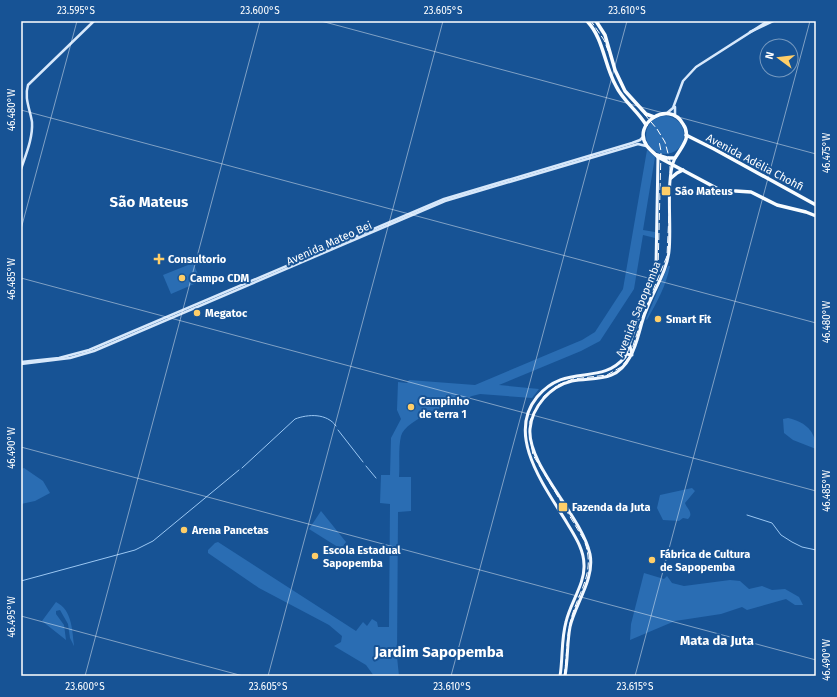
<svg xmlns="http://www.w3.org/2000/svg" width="837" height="697" font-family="'Fira Sans',sans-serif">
<rect width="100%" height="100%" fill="#175395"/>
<g fill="#2a6db3">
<circle cx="665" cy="135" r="19"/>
<path d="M 647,150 L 655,157 L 643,230 L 655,232 L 655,238 L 643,235 L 634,289 L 600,341 L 581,351 L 499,385 L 539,389 L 532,398 L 480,394 L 472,396 C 455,403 406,418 401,436 C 398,449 400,464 399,477 L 411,477 L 411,511 L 398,512 L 397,657 L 399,676 L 374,676 L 366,665 L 334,646 L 341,642 L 342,636 L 329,625 L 259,588 L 208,553 L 208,550 L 215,543 L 218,542 L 356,631 L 363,622 L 367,626 L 372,619 L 377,622 L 378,627 L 389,627 L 390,504 L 380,503 L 381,475 L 390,475 L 391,438 L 401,419 L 397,410 L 398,382 L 407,383 L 409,380 L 475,385 L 582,340 L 595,332 L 623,289 Z"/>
<path d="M 193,263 L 201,281 L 171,294 L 163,275 Z"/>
<path d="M 668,266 L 670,266 C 666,286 657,302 647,320 L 646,319 Z"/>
<path d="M 788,418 C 805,422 816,431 816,449 L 793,440 L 784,433 L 783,419 Z"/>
<path d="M 24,468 L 43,481 L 50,493 L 35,501 L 21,504 L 21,469 Z"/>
<path d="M 692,488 L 695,491 L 685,503 C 687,509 694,513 688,519 L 683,518 L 679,521 L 663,520 L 657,508 L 660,495 Z"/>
<path d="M 321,511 L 346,542 L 341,549 L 309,529 Z"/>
<path d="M 644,573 L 664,579 L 667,576 L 672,583 L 684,586 L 730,580 L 740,581 L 749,589 L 762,586 L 772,590 L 785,589 L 799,597 L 803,605 L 795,605 L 786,599 L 747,610 L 742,607 L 721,614 L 675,621 L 630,640 L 631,624 Z"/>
<path d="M 56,602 C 72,610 72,629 74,645 L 74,646 L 70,638 L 68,624 L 60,610 L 56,611 L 56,614 L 64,625 L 66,640 L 42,621 Z"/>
</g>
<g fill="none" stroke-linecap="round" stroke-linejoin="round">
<g stroke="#9bc7f3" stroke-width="1">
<path d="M 338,430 L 363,462"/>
<path d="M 366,466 L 376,478"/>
<path d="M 242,468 L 295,419 C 308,414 327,413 336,426"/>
<path d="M 747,515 L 772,523 L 781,535 L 792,542 L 802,547 L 816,550"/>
<path d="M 21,581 L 135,550 L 153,541 L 239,470"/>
</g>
<g stroke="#d7e8fb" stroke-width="2.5">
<path d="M 750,32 L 773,21"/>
<path d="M 667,113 L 673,108 L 683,81 L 696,67 L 768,21"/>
<path d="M 675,116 L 675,107"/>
<path d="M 21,169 C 26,154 33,138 32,122 C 30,109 24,98 28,85 L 94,21"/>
<path d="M 21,362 L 59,358 L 89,350 L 444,199 L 632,143 L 640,140 L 643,137"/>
<path d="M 21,364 L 70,358 L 94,351 L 445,201 L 638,144 L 646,146"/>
</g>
<g stroke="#f2f8ff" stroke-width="3">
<path d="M 626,354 L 632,355 L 630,346"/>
<path d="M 560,676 C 563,658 561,640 566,622 C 570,603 585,584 584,565 C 584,549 574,535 567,523 C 546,488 505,436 537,397 C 566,362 600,387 625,357 L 656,266 L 658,157"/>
<path d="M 565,676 C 568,660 567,643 570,627 C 575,604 595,579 590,554 C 581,515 527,465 530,429 C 532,407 550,386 572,381 C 596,377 616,383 630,357 C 638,344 640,325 646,311 C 653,291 667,272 669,251 C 672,226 665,178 675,158"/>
</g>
<g stroke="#f8fcff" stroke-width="3.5">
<path d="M 587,21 C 604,39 604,65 616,86 C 623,101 638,111 646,125"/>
<path d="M 596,21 L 605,35 L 615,70 L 625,91 L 646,114 L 654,117"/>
<path d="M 686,135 L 714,149 L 816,205"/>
<path d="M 657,155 L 667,158 L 675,158 C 679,152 684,145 686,139 C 687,134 686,128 683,124 C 669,99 631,124 647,146 C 650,150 654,153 658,157 L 720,190 L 751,192 L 777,205 L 806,212 L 816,216"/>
<path d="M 671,178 L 677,173 L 683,170"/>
</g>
<g stroke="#fff" stroke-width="1" stroke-dasharray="7 3" stroke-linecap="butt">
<path d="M 658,270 L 661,151 L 659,141"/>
<path d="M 564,676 C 567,659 566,641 570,623 C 577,592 597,574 584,540 L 533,455 L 530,438 L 530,421 L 534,412 L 544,396 L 558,385 L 573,379 L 607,375 L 621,367 L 626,361 L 630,355 L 643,315 L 667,256 L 670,191 L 670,161 L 665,142 L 657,129 L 623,89 L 604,40 L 591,21"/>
</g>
</g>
<path fill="none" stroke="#fff" stroke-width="1" stroke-opacity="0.45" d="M 321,21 L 816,154M 21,110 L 816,323M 21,229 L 77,21M 21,278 L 816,491M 21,447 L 816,660M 21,616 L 243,676M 85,676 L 260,21M 268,676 L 443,21M 451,676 L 627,21M 635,676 L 810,21"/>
<g fill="#ffce68" stroke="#175395" stroke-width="1.5">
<rect x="661" y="186" width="10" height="10" rx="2"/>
<path d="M157 253h4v4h4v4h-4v4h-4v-4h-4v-4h4z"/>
<circle cx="182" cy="278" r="4"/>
<circle cx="197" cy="313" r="4"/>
<circle cx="658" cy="319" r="4"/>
<circle cx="411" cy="407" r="4"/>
<rect x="558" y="502" width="10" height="10" rx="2"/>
<circle cx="184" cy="530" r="4"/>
<circle cx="315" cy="556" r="4"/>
<circle cx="652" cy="560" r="4"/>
</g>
<g text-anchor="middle" stroke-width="4" stroke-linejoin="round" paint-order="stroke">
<g font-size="11" fill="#fff" stroke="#175395">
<text transform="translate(755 162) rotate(28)" y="4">Avenida Adélia Chohfi</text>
<text transform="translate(329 243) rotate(-24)" y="4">Avenida Mateo Bei</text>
<text transform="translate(638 309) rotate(-68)" y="4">Avenida Sapopemba</text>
</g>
<g font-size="11" font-weight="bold" fill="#fff" stroke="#175395" text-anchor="start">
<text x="675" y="195">São Mateus</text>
<text x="168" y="263">Consultorio</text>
<text x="190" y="282">Campo CDM</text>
<text x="205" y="317">Megatoc</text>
<text x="666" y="323">Smart Fit</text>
<text x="419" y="405">Campinho<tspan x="419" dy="13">de terra 1</tspan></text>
<text x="572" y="511">Fazenda da Juta</text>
<text x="192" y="534">Arena Pancetas</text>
<text x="323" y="554">Escola Estadual<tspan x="323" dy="13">Sapopemba</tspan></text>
<text x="660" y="558">Fábrica de Cultura<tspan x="660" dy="13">de Sapopemba</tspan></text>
</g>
<g font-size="13" font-weight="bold" fill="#fff" stroke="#175395">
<text x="717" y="645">Mata da Juta</text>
</g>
<g font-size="15" font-weight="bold" fill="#fff" stroke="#175395">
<text x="149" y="207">São Mateus</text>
<text x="439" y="657">Jardim Sapopemba</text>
</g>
</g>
<rect width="837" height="697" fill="none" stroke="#175395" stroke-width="44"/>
<g transform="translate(779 58) rotate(285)"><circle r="19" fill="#175395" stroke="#7498bf"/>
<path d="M0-3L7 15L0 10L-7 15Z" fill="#ffce68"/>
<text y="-6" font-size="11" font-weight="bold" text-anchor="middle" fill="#ffffff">N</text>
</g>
<rect x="22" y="22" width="793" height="653" fill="none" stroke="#fff" stroke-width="1.5"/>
<g font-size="10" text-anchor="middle" fill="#fff">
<text x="76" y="14">23.595°S</text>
<text x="260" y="14">23.600°S</text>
<text x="443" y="14">23.605°S</text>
<text x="627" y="14">23.610°S</text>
<text transform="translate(11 110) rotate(-90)" y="4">46.480°W</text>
<text transform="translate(826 153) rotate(-90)" y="4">46.475°W</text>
<text transform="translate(11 279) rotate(-90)" y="4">46.485°W</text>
<text transform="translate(826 322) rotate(-90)" y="4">46.480°W</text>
<text transform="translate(11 448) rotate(-90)" y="4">46.490°W</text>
<text transform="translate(826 491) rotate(-90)" y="4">46.485°W</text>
<text transform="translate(11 617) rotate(-90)" y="4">46.495°W</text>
<text transform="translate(826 660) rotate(-90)" y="4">46.490°W</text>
<text x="85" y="690">23.600°S</text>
<text x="268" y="690">23.605°S</text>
<text x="452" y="690">23.610°S</text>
<text x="635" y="690">23.615°S</text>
</g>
</svg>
